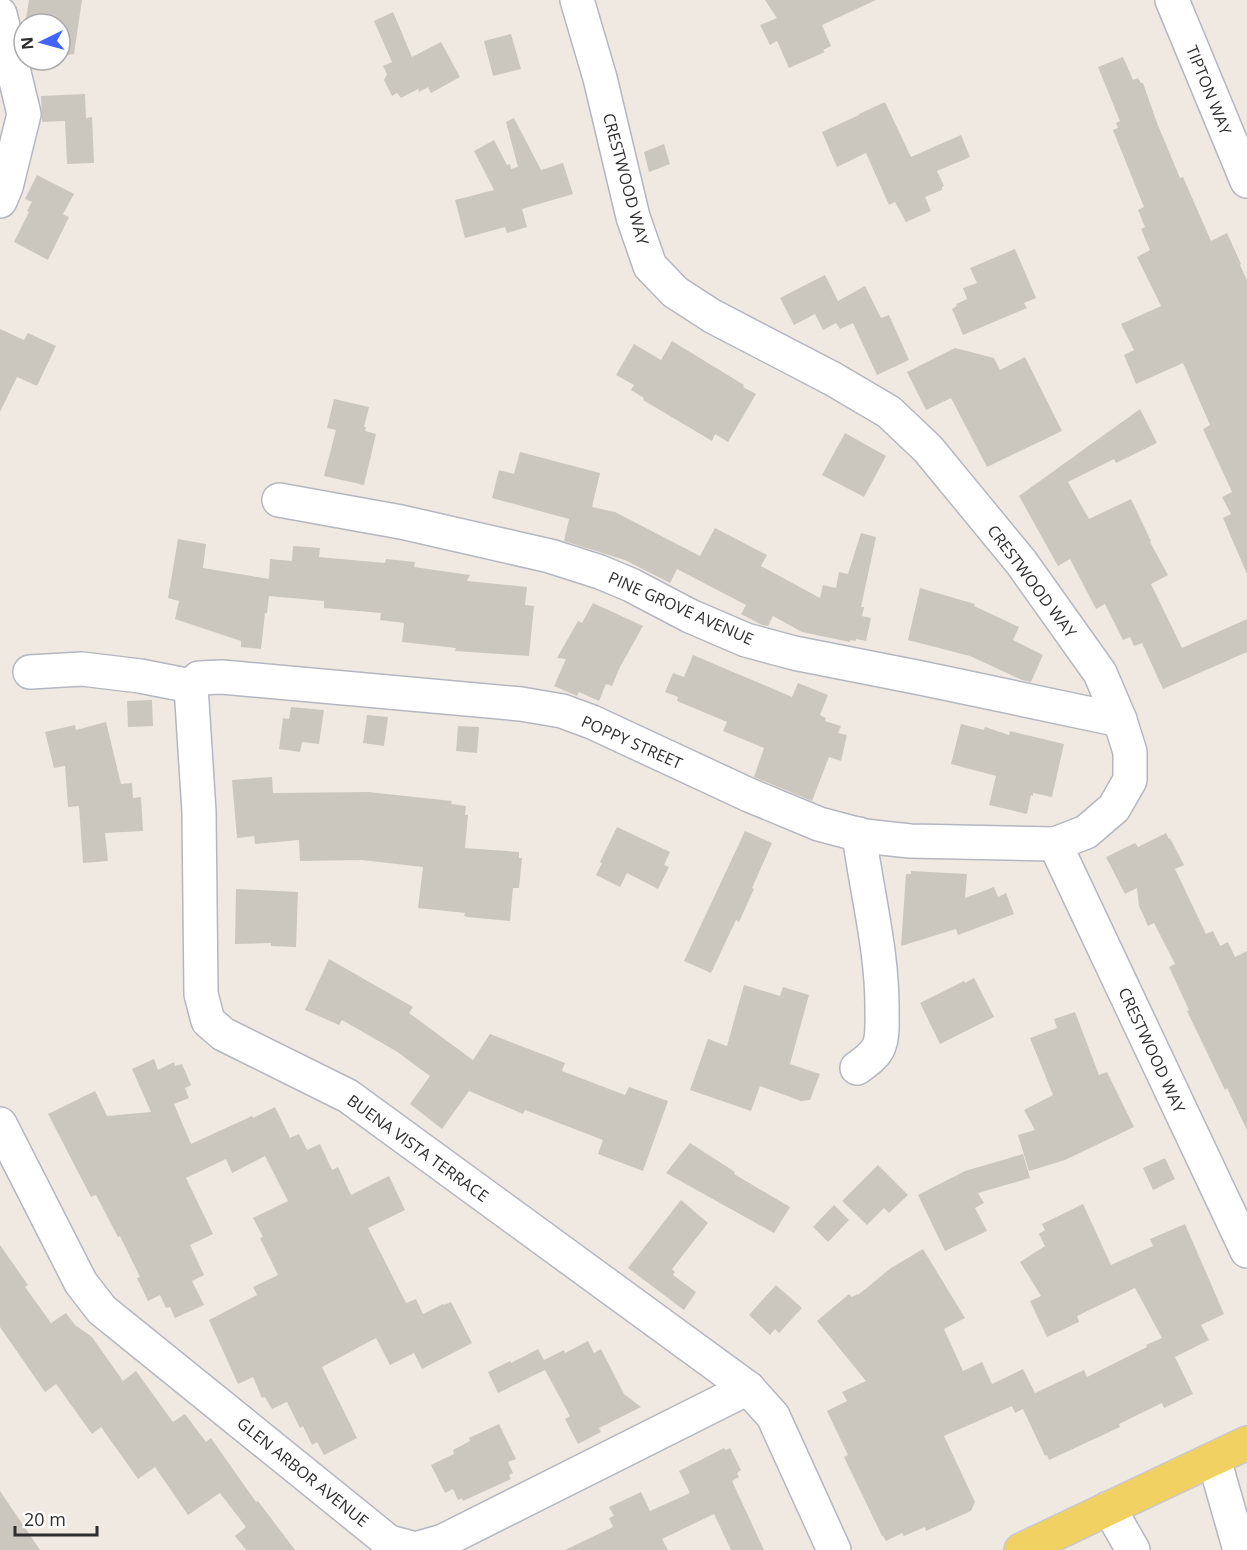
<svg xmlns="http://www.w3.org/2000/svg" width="1247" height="1550" font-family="'Open Sans',sans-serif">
<rect width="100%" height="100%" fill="#efe9e1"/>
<g fill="#cbc7bf">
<path d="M 29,0 L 82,0 L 74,54 L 60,56 L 60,24 L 25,24 Z"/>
<path d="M 765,0 L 876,0 L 822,25 L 831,46 L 823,50 L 825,52 L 789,68 L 777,41 L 770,45 L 760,25 L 777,18 Z"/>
<path d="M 393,12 L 412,57 L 441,42 L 460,77 L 431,93 L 428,87 L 419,92 L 418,89 L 401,98 L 397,93 L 392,96 L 384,80 L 387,74 L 383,66 L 392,62 L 374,21 Z"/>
<path d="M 511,34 L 521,69 L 493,76 L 484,41 Z"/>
<path d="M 1123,57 L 1133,80 L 1138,78 L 1141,83 L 1143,83 L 1157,123 L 1180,178 L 1183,177 L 1211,241 L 1227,233 L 1241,264 L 1240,265 L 1247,280 L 1247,574 L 1223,518 L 1231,514 L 1222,497 L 1232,492 L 1203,429 L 1210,425 L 1183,363 L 1136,384 L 1124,355 L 1134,350 L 1121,324 L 1161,306 L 1137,257 L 1150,250 L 1141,229 L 1145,227 L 1138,210 L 1144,207 L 1113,130 L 1118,128 L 1116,123 L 1120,121 L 1098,67 Z"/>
<path d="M 85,94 L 86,118 L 92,117 L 94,163 L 67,164 L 65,121 L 42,122 L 41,96 Z"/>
<path d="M 885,102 L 911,157 L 961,135 L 970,157 L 937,171 L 944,186 L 942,187 L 942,190 L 925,197 L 931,211 L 906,222 L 895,202 L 889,205 L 866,153 L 837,167 L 822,132 L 859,115 L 859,114 Z"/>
<path d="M 514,118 L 541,170 L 563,163 L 573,194 L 522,209 L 527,227 L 507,233 L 505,227 L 465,238 L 455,200 L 494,190 L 474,151 L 494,140 L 507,165 L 510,164 L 511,169 L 518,167 L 506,122 Z"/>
<path d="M 664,144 L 670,164 L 649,172 L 644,152 Z"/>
<path d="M 37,175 L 74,194 L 63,214 L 69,217 L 48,260 L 14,242 L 29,212 L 27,211 L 32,202 L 25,199 Z"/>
<path d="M 1015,249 L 1036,298 L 1024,303 L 1027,308 L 963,335 L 952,309 L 957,306 L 956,304 L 967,299 L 963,288 L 977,283 L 970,268 Z"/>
<path d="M 825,275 L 838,301 L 865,286 L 881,318 L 889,315 L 909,360 L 877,375 L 853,323 L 840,329 L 836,323 L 823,330 L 815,314 L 794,325 L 780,298 Z"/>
<path d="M 0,329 L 24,340 L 28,333 L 56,346 L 37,386 L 17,377 L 0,412 Z"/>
<path d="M 672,341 L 744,385 L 743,387 L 756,394 L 728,442 L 715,434 L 712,441 L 643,400 L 644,398 L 631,390 L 634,385 L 616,375 L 634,344 L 661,360 Z"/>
<path d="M 955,348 L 994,358 L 1000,370 L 1025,357 L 1062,431 L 987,467 L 951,398 L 926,410 L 907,372 Z"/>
<path d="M 334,399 L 369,407 L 364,427 L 366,427 L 365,431 L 376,434 L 364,485 L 324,476 L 336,430 L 327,428 Z"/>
<path d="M 1140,409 L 1157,443 L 1116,463 L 1114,459 L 1068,482 L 1089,519 L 1131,499 L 1151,541 L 1150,542 L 1168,575 L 1151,584 L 1182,648 L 1247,619 L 1247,652 L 1163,689 L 1142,643 L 1134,646 L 1130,637 L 1123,640 L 1105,604 L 1096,609 L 1070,559 L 1058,566 L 1019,496 Z"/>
<path d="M 845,433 L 886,456 L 864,497 L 822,475 Z"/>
<path d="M 520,452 L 600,473 L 592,507 L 615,512 L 700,556 L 715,528 L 767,555 L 761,566 L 820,598 L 823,585 L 836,588 L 839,572 L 848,574 L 861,533 L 876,537 L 861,607 L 864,607 L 862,616 L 871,618 L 866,641 L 856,639 L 856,641 L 850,640 L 850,642 L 802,632 L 773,616 L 768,626 L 762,625 L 741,614 L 746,605 L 677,569 L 670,583 L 625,560 L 564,541 L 569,519 L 492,498 L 499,470 L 514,474 Z"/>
<path d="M 178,539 L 206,544 L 203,568 L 269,579 L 270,559 L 292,561 L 293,546 L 320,548 L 319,557 L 385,563 L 386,559 L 415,562 L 414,567 L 470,575 L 467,581 L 527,587 L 525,605 L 534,606 L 529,656 L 455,651 L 456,648 L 402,642 L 404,623 L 380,620 L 381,613 L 324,608 L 324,601 L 269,596 L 267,613 L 265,613 L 261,649 L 241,647 L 241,641 L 175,619 L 179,601 L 168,598 Z"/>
<path d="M 920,588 L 975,604 L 974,606 L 1019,627 L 1013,640 L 1043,655 L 1031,682 L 1022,680 L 970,656 L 908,640 Z"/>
<path d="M 593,603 L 643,626 L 620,667 L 612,686 L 606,684 L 599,701 L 579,692 L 577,696 L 554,686 L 566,659 L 557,658 L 578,621 L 582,623 Z"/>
<path d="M 693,655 L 792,697 L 798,683 L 828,695 L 820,715 L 826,718 L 825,721 L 841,726 L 838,733 L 847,735 L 841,761 L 829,757 L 812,801 L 754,777 L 764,748 L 723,731 L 727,722 L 677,701 L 678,697 L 665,692 L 673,673 L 684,677 Z"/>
<path d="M 152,700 L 153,726 L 128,727 L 127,701 Z"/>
<path d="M 291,707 L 324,710 L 319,744 L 302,742 L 300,752 L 279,749 L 283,718 L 289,719 Z"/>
<path d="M 367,715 L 388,717 L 384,746 L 363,743 Z"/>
<path d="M 106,722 L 121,784 L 132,783 L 133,798 L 141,797 L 143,831 L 105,833 L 108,861 L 83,863 L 79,806 L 68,807 L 65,766 L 54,768 L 45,732 L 75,725 L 76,730 Z"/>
<path d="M 961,724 L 984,730 L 985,727 L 1009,735 L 1010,731 L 1064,744 L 1052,797 L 1033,793 L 1033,796 L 1031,795 L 1027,814 L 989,805 L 996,776 L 951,764 Z"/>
<path d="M 458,726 L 479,727 L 477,753 L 456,751 Z"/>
<path d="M 272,777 L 273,793 L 368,792 L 452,801 L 451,804 L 466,806 L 465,815 L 468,815 L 465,848 L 519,852 L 519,858 L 522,858 L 519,888 L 513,888 L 510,921 L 467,917 L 464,916 L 465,913 L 418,908 L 423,867 L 362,860 L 300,861 L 299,840 L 255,844 L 254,836 L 237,838 L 232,780 Z"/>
<path d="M 617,827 L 670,852 L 664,865 L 669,867 L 658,889 L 627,873 L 620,887 L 596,875 L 602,863 L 600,862 Z"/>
<path d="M 745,831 L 772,843 L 752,888 L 754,889 L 739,922 L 736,920 L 711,973 L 684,961 Z"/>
<path d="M 1166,833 L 1169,839 L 1170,838 L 1184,865 L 1175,869 L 1206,934 L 1213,931 L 1220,946 L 1228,942 L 1235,957 L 1247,951 L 1247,1130 L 1227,1088 L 1225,1090 L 1187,1011 L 1189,1010 L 1169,967 L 1175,964 L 1154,923 L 1148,926 L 1139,906 L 1137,888 L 1125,894 L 1106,857 L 1135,843 L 1138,847 Z"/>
<path d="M 911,871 L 967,874 L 965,898 L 994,887 L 998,897 L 1006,893 L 1014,914 L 958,935 L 956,929 L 901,946 L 906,874 L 911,874 Z"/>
<path d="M 236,889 L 298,892 L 296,947 L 271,946 L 271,943 L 235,944 Z"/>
<path d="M 329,959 L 413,1007 L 409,1013 L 473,1060 L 490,1034 L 565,1063 L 562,1071 L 625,1095 L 629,1087 L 668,1101 L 643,1171 L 598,1154 L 603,1140 L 525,1110 L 523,1114 L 469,1091 L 442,1129 L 410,1104 L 430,1076 L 396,1051 L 342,1020 L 339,1025 L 305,1010 Z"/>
<path d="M 974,978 L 994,1017 L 940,1044 L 920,1003 L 964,981 L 965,983 Z"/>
<path d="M 744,985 L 780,996 L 783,987 L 809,995 L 790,1064 L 820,1074 L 810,1100 L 801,1101 L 760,1086 L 751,1111 L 690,1090 L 708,1039 L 727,1046 Z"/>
<path d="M 1075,1012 L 1099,1075 L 1107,1072 L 1134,1127 L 1065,1160 L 1029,1171 L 1018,1135 L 1035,1130 L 1024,1110 L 1053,1095 L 1030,1038 L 1057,1028 L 1054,1019 Z"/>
<path d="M 154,1059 L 158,1070 L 174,1062 L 175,1066 L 182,1064 L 191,1085 L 185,1088 L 189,1098 L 174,1104 L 191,1144 L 252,1116 L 253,1118 L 275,1107 L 290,1138 L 299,1134 L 307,1150 L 320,1144 L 332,1170 L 338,1167 L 351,1195 L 389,1176 L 405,1210 L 368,1228 L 406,1303 L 416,1299 L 423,1314 L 443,1304 L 444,1305 L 451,1302 L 472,1343 L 422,1369 L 414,1353 L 390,1365 L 376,1338 L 322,1367 L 357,1438 L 324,1455 L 317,1442 L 312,1445 L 303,1426 L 300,1428 L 287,1402 L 272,1409 L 265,1397 L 262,1398 L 253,1377 L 238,1384 L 209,1320 L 257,1295 L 253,1287 L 278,1275 L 260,1238 L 263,1237 L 253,1218 L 288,1201 L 265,1156 L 232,1173 L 226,1159 L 186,1178 L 213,1234 L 190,1245 L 204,1275 L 192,1281 L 204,1305 L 175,1318 L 170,1307 L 166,1308 L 160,1295 L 148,1301 L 137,1278 L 140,1277 L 120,1236 L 118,1237 L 96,1195 L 91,1197 L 48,1114 L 95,1091 L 107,1116 L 151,1112 L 132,1069 Z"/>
<path d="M 690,1143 L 735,1172 L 734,1174 L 790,1207 L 774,1233 L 666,1173 Z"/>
<path d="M 1023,1154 L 1030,1178 L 978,1193 L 984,1203 L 975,1208 L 987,1231 L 945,1251 L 918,1195 L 965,1171 Z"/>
<path d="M 1165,1158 L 1175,1179 L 1153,1190 L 1143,1168 Z"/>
<path d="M 878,1165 L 908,1195 L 889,1213 L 884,1208 L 867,1225 L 842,1201 Z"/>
<path d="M 681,1200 L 708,1223 L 672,1269 L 675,1272 L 673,1275 L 696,1292 L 684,1310 L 628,1268 Z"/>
<path d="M 1083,1204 L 1111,1265 L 1153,1246 L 1150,1239 L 1185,1224 L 1224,1314 L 1201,1325 L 1209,1340 L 1175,1357 L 1193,1394 L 1164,1408 L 1162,1403 L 1119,1424 L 1120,1427 L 1049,1460 L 1047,1455 L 1045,1456 L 1023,1409 L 1015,1413 L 1012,1406 L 944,1436 L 975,1502 L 971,1511 L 926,1531 L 925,1527 L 904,1536 L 902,1533 L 886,1541 L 883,1536 L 882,1536 L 844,1457 L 848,1455 L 827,1411 L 847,1401 L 842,1392 L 866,1381 L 817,1321 L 849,1294 L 852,1297 L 857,1294 L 858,1295 L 891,1268 L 923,1249 L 965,1318 L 944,1329 L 963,1371 L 982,1362 L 992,1384 L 1023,1369 L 1035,1393 L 1084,1370 L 1087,1377 L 1147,1347 L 1146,1345 L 1162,1338 L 1135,1288 L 1077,1316 L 1079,1322 L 1047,1337 L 1030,1301 L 1041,1296 L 1020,1262 L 1045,1246 L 1039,1234 L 1045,1230 L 1042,1224 Z"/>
<path d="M 834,1205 L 849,1220 L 828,1242 L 813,1227 Z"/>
<path d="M 0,1245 L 28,1285 L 25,1287 L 51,1323 L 66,1313 L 75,1325 L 92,1337 L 123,1381 L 136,1371 L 173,1422 L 185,1414 L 206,1442 L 211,1438 L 256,1502 L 258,1501 L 295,1550 L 246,1550 L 235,1536 L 246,1527 L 220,1493 L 188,1515 L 155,1467 L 138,1479 L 101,1427 L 92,1434 L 56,1384 L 45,1392 L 0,1327 Z"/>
<path d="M 776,1285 L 802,1308 L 779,1333 L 775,1329 L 770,1335 L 749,1315 Z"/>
<path d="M 588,1341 L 594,1353 L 601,1349 L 624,1394 L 641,1407 L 599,1428 L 601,1432 L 578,1444 L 565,1419 L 570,1416 L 545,1370 L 498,1393 L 488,1372 L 510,1361 L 511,1363 L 538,1349 L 544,1360 L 564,1350 L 565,1353 Z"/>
<path d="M 499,1424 L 516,1459 L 508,1462 L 513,1473 L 509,1475 L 511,1479 L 463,1501 L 462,1498 L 458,1500 L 453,1489 L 445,1493 L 431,1465 L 454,1454 L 453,1450 L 470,1441 L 469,1438 Z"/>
<path d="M 724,1448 L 726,1450 L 730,1448 L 741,1470 L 737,1473 L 739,1477 L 732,1481 L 764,1550 L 731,1550 L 714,1514 L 662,1539 L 668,1550 L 565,1550 L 613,1527 L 609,1518 L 614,1516 L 609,1507 L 641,1492 L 650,1511 L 690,1493 L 679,1471 Z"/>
<path d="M 0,1491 L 40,1550 L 0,1550 Z"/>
</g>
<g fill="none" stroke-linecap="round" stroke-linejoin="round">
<g stroke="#b4b7c1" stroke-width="36">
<g id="minor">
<path d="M 577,0 L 600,78 L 633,217 L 650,266 L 675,292 L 712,316 L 833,379 L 889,412 L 928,449 L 1021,562 L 1100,673 L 1120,720 L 1130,752 L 1130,780 L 1114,808 L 1086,832 L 1055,844 L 1247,1251"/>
<path d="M 1172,0 L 1247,181"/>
<path d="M 0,14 L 24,114 L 6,187 L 0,201"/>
<path d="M 279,500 L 401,522 L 550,556 L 600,572 L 631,585 L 690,616 L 746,640 L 794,653 L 921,678 L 1120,720"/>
<path d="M 30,672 L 82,669 L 140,676 L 191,686"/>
<path d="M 857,1068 C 865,1062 875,1056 879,1046 C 883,1036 882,1024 882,1013 C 883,953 867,894 859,834"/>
<path d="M 0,1124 L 81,1283 L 102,1310 L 389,1542 L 415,1549 L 443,1541 L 748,1388"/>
<path d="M 1214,1459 L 1240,1550"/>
<path d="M 1109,1508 L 1133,1550"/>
<path d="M 834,1550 L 773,1416 L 748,1388 L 348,1096 L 223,1034 L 208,1021 L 201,994 L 199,812 L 191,686 L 199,678 L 222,677 L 521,704 L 562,711 L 592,722 L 749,795 L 819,824 L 864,836 L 910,841 L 1055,844"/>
</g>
</g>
<g stroke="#c9c9c9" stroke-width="36">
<path id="major" d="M 1021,1550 L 1247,1443"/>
</g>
<use href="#minor" stroke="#fff" stroke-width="33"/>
<use href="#major" stroke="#f2d163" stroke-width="33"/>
</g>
<g text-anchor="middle" stroke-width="6" stroke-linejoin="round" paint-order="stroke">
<g font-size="16" fill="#2e2e2e" stroke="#fff">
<text transform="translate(1209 90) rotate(68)" y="6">TIPTON WAY</text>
<text transform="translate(626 179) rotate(75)" y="6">CRESTWOOD WAY</text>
<text transform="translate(1032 581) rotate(53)" y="6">CRESTWOOD WAY</text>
<text transform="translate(681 608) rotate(24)" y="6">PINE GROVE AVENUE</text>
<text transform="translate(632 742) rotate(24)" y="6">POPPY STREET</text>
<text transform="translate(1152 1050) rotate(65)" y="6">CRESTWOOD WAY</text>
<text transform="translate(418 1148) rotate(36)" y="6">BUENA VISTA TERRACE</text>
<text transform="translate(303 1472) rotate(39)" y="6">GLEN ARBOR AVENUE</text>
</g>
</g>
<g transform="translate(42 42) rotate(265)"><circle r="28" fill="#ffffff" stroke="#ababab" stroke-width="1.5"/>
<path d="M0-4.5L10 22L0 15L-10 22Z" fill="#4264fb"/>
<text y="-9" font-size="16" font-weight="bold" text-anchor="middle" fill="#2e2e2e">N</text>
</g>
<path d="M15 1526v9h82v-9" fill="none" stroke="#2e2e2e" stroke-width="3"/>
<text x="24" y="1526" font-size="18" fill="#2e2e2e" stroke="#ffffff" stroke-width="4.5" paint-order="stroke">20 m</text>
</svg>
